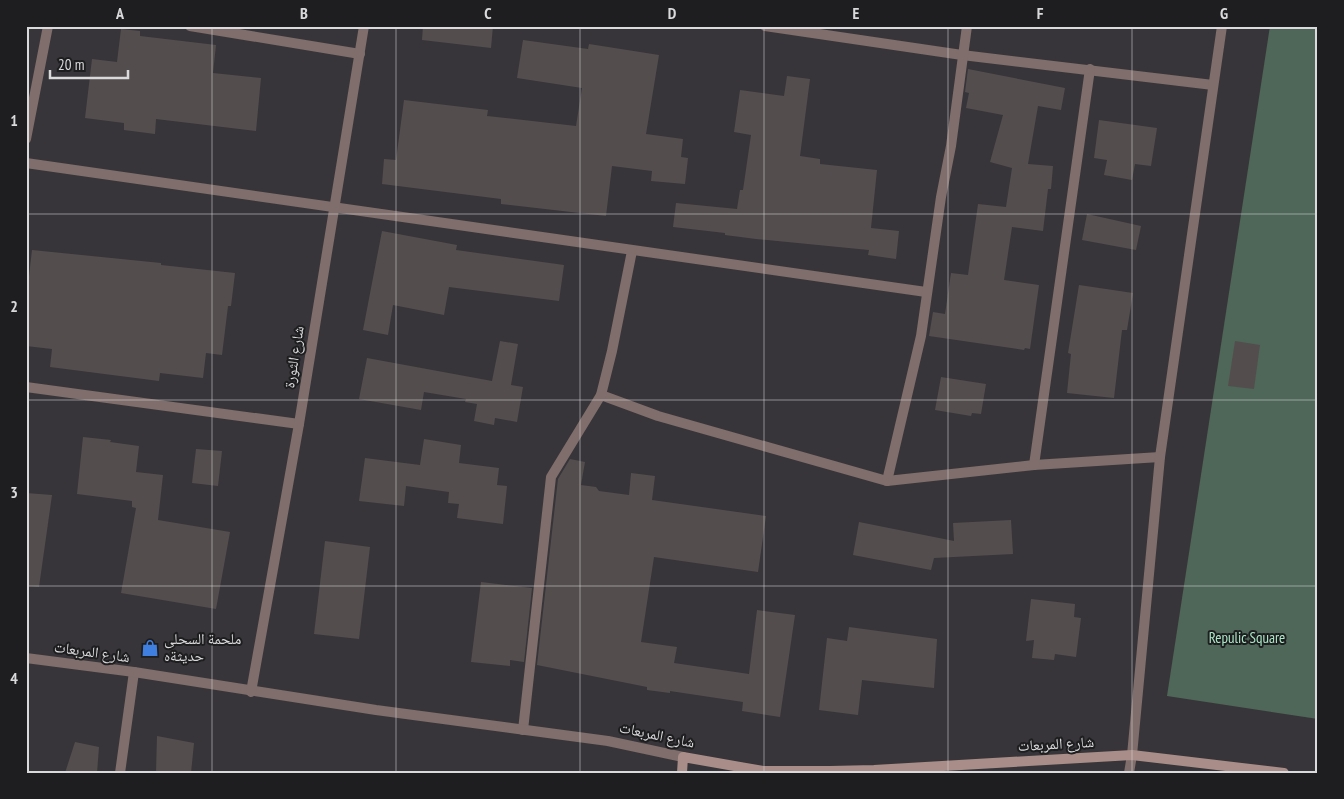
<svg xmlns="http://www.w3.org/2000/svg" width="1344" height="799" font-family="'PT Sans Narrow','Noto Naskh Arabic',sans-serif">
<rect width="100%" height="100%" fill="#373539"/>
<path fill="#4e6759" d="M 1270,26 L 1318,26 L 1318,719 L 1167,696 Z"/>
<g fill="#534e4d">
<path d="M 423,26 L 493,26 L 491,48 L 422,40 Z"/>
<path d="M 121,29 L 140,31 L 140,36 L 216,45 L 213,73 L 261,78 L 256,131 L 156,119 L 155,134 L 124,130 L 124,123 L 85,118 L 92,59 L 117,62 Z"/>
<path d="M 523,40 L 588,49 L 589,44 L 659,55 L 646,134 L 683,139 L 681,157 L 688,158 L 685,184 L 651,181 L 652,171 L 612,166 L 606,216 L 501,204 L 501,199 L 382,184 L 384,159 L 396,160 L 404,100 L 488,110 L 487,116 L 576,126 L 582,88 L 517,78 Z"/>
<path d="M 968,69 L 1065,88 L 1061,110 L 1038,106 L 1028,164 L 1053,166 L 1051,189 L 1048,189 L 1043,231 L 1012,227 L 1004,280 L 1039,285 L 1030,349 L 1025,348 L 1024,350 L 929,336 L 933,312 L 945,314 L 951,273 L 968,275 L 978,204 L 1006,207 L 1012,168 L 990,162 L 1003,115 L 966,108 L 969,93 L 965,92 Z"/>
<path d="M 787,76 L 810,79 L 800,156 L 820,159 L 820,164 L 877,170 L 871,228 L 899,231 L 896,259 L 868,255 L 869,250 L 756,239 L 725,235 L 725,233 L 673,227 L 676,203 L 737,209 L 740,190 L 743,190 L 751,135 L 734,132 L 740,90 L 784,96 Z"/>
<path d="M 1099,120 L 1157,128 L 1151,166 L 1135,164 L 1132,180 L 1104,175 L 1107,160 L 1094,158 Z"/>
<path d="M 1087,214 L 1141,226 L 1136,250 L 1082,240 Z"/>
<path d="M 382,231 L 457,245 L 456,250 L 564,265 L 559,301 L 449,287 L 444,315 L 393,305 L 388,335 L 363,330 Z"/>
<path d="M 32,250 L 161,263 L 161,265 L 235,273 L 231,306 L 228,306 L 222,355 L 206,353 L 203,378 L 160,373 L 159,381 L 50,367 L 52,349 L 26,346 L 26,302 Z"/>
<path d="M 1079,285 L 1133,293 L 1127,330 L 1122,330 L 1114,398 L 1067,393 L 1071,354 L 1068,353 Z"/>
<path d="M 500,341 L 518,344 L 511,385 L 523,387 L 517,422 L 495,418 L 494,425 L 474,421 L 477,404 L 465,402 L 466,399 L 424,392 L 421,410 L 359,399 L 367,358 L 492,381 Z"/>
<path d="M 1235,341 L 1260,345 L 1254,389 L 1228,386 Z"/>
<path d="M 941,377 L 986,384 L 981,414 L 972,413 L 971,416 L 935,410 Z"/>
<path d="M 83,437 L 111,440 L 110,442 L 139,446 L 136,472 L 163,475 L 158,520 L 230,532 L 216,609 L 121,593 L 136,508 L 132,507 L 132,501 L 77,494 Z"/>
<path d="M 424,439 L 461,445 L 459,463 L 499,468 L 497,485 L 507,486 L 503,524 L 457,518 L 459,504 L 448,503 L 449,492 L 406,486 L 404,506 L 359,501 L 365,458 L 420,465 Z"/>
<path d="M 196,449 L 222,451 L 218,486 L 192,483 Z"/>
<path d="M 570,459 L 585,462 L 581,485 L 596,487 L 599,491 L 629,495 L 631,473 L 655,476 L 652,500 L 766,516 L 758,572 L 654,557 L 641,642 L 677,647 L 674,663 L 749,674 L 757,610 L 795,615 L 780,717 L 742,711 L 743,702 L 670,691 L 670,693 L 647,690 L 647,687 L 537,665 L 558,479 Z"/>
<path d="M 26,493 L 52,495 L 39,587 L 26,586 Z"/>
<path d="M 1011,520 L 1013,554 L 934,558 L 931,570 L 853,555 L 859,522 L 954,541 L 953,523 Z"/>
<path d="M 325,541 L 370,547 L 359,639 L 314,634 Z"/>
<path d="M 481,582 L 532,588 L 524,662 L 510,660 L 510,666 L 471,662 Z"/>
<path d="M 1031,599 L 1075,604 L 1074,617 L 1081,618 L 1076,657 L 1055,654 L 1054,660 L 1032,658 L 1034,640 L 1026,641 Z"/>
<path d="M 849,627 L 937,639 L 934,688 L 862,680 L 858,715 L 819,710 L 827,638 L 847,641 Z"/>
<path d="M 157,736 L 194,743 L 191,773 L 156,773 Z"/>
<path d="M 75,742 L 99,747 L 97,773 L 65,773 Z"/>
</g>
<g fill="none" stroke-linecap="round" stroke-linejoin="round">
<g stroke="#7f6e6b" stroke-width="10">
<path d="M 190,26 L 360,54"/>
<path d="M 765,26 L 962,55 L 1213,85"/>
<path d="M 26,139 L 48,26"/>
<path d="M 26,163 L 926,292"/>
<path d="M 26,387 L 299,424"/>
<path d="M 601,395 L 658,416 L 887,481 L 1034,465 L 1160,457"/>
<path d="M 1034,465 L 1090,69"/>
<path d="M 887,481 L 921,336 L 941,197 L 951,146 L 967,26"/>
<path d="M 523,730 L 551,477 L 601,395 L 612,351 L 632,251"/>
<path d="M 120,773 L 134,672"/>
<path d="M 1129,773 L 1132,755"/>
</g>
<g stroke="#7f6e6b" stroke-width="10">
<path d="M 26,658 L 134,672 L 376,710 L 608,741 L 683,757"/>
<path d="M 251,692 L 299,424 L 364,26"/>
<path d="M 1132,755 L 1160,457 L 1222,26"/>
</g>
<path stroke="#a88d88" stroke-width="10" d="M 682,773 L 683,757 L 763,771 L 830,771 L 874,770 L 1132,755 L 1284,773"/>
</g>
<path fill="none" stroke="#dad9db" stroke-width="1" stroke-opacity="0.55" d="M 212,26 L 212,773M 396,26 L 396,773M 580,26 L 580,773M 764,26 L 764,773M 948,26 L 948,773M 1132,26 L 1132,773M 26,214 L 1318,214M 26,400 L 1318,400M 26,586 L 1318,586"/>
<defs>
<g id="shop-bare" transform="scale(1.35)"><path d="M-5-2.5h2.3a2.7 3.5 0 0 1 5.4 0H5L5.5 6h-11ZM-1.5-2.5h3a1.5 2.3 0 0 0-3 0Z" fill="#3f7fe0" stroke="#1e1d1f" stroke-width="2.5" paint-order="stroke"/></g>
</defs>
<g fill-rule="evenodd">
<use href="#shop-bare" x="150" y="648"/>
</g>
<g text-anchor="middle" stroke-width="4" stroke-linejoin="round" paint-order="stroke">
<g font-size="15" fill="#dad9db" stroke="#1e1d1f">
<text transform="translate(294 357) rotate(-81)" y="5">شارع الثورة</text>
<text transform="translate(92 652) rotate(8)" y="5">شارع المربعات</text>
<text transform="translate(657 735) rotate(12)" y="5">شارع المربعات</text>
<text transform="translate(1056 744) rotate(-3)" y="5">شارع المربعات</text>
</g>
<g font-size="15" fill="#a9e8c6" stroke="#1e1d1f">
<text x="1247" y="643">Repulic Square</text>
</g>
<g font-size="15" fill="#dad9db" stroke="#1e1d1f" text-anchor="start">
<text x="164" y="644">ملحمة السحلى<tspan x="164" dy="17">حديثةه</tspan></text>
</g>
</g>
<rect width="1344" height="799" fill="none" stroke="#1e1d1f" stroke-width="55"/>
<path d="M50 70v8h78v-8" fill="none" stroke="#dad9db" stroke-width="2.5"/>
<text x="58" y="70" font-size="15" fill="#dad9db" stroke="#1e1d1f" stroke-width="4" paint-order="stroke">20 m</text>
<rect x="28" y="28" width="1288" height="744" fill="none" stroke="#dad9db" stroke-width="2"/>
<g font-size="16" text-anchor="middle" font-weight="bold" fill="#dad9db">
<text x="120" y="19">A</text>
<text x="304" y="19">B</text>
<text x="488" y="19">C</text>
<text x="672" y="19">D</text>
<text x="856" y="19">E</text>
<text x="1040" y="19">F</text>
<text x="1224" y="19">G</text>
<text x="14" y="126">1</text>
<text x="14" y="312">2</text>
<text x="14" y="498">3</text>
<text x="14" y="684">4</text>
</g>
</svg>
